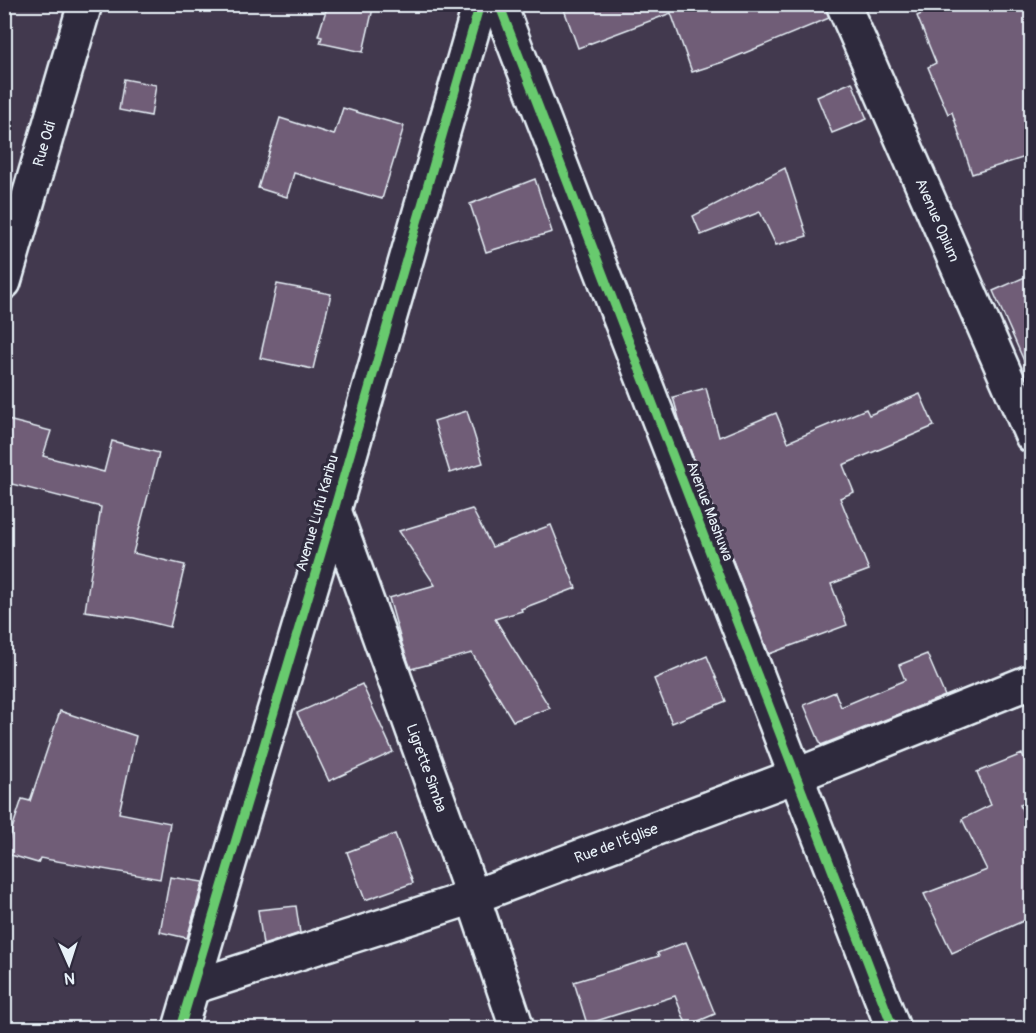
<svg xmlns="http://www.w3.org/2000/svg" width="1036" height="1033" font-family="Pangolin,sans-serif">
<rect width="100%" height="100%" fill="#42394e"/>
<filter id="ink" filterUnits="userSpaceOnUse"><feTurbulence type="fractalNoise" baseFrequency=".0167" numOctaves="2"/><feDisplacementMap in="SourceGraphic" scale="12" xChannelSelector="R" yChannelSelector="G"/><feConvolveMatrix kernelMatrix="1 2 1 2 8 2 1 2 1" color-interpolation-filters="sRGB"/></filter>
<g filter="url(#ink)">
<g fill="#6f5d77" stroke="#e8f1f8" stroke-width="1.5">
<path d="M 328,4 L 374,4 L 363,52 L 320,43 L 322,37 L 318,36 Z"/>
<path d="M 562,4 L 825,4 L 829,18 L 723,62 L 692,72 L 671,13 L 578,48 Z"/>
<path d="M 943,4 L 1032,4 L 1032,155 L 972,174 L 952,112 L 948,114 L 928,67 L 936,63 L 917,16 Z"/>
<path d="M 124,79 L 156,85 L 151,116 L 119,110 Z"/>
<path d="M 852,82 L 867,119 L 832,133 L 817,97 Z"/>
<path d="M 343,108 L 404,126 L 382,199 L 294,173 L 287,197 L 258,188 L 280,118 L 334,135 Z"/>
<path d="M 785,168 L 807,236 L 776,245 L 760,212 L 701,235 L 693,216 Z"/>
<path d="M 535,179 L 552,232 L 486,252 L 470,204 Z"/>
<path d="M 1032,274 L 1032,379 L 993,291 Z"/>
<path d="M 277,284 L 331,294 L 313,369 L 260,358 Z"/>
<path d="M 706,388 L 719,437 L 776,413 L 788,442 L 866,409 L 869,415 L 920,394 L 934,426 L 843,465 L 854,492 L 840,498 L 869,570 L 831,584 L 847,625 L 769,654 L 681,426 L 673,397 Z"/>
<path d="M 467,411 L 483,463 L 450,473 L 434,421 Z"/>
<path d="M 4,419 L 51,431 L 43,456 L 104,472 L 112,441 L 159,453 L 133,553 L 185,565 L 170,627 L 134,618 L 85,611 L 101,507 L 4,482 Z"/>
<path d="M 472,509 L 492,547 L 551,525 L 576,588 L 521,609 L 522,611 L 495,619 L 550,708 L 513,721 L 472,653 L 411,669 L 402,644 L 389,598 L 435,585 L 399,531 Z"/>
<path d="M 927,654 L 945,696 L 821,745 L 804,705 L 835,692 L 841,707 L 905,680 L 899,665 Z"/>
<path d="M 707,656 L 726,701 L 672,723 L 654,679 Z"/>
<path d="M 362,684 L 393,752 L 329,781 L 297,713 Z"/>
<path d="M 60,711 L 136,736 L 119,813 L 170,823 L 160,879 L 40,858 L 38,863 L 4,853 L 22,799 L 30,801 Z"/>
<path d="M 1022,754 L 1032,777 L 1032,801 L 1020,805 L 1032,834 L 1032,917 L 952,953 L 924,894 L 987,870 L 962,819 L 991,805 L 977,772 Z"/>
<path d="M 395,834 L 413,883 L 365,900 L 347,852 Z"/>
<path d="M 170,877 L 203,882 L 187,938 L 160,932 Z"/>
<path d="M 296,906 L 300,933 L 263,945 L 258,910 Z"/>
<path d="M 686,942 L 715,1014 L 687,1026 L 675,996 L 587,1024 L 574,982 L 659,956 L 657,953 Z"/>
</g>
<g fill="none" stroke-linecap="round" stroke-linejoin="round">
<g stroke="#e8f1f8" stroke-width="38">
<g id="minor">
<path d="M 499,4 L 893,1028"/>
<path id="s1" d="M 843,4 L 1032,436"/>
<path id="s2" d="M 4,282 L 85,4"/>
<path id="s3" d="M 334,510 L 473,897 L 517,1028"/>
<path id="s4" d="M 193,987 L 473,897 L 795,776 L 1032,681"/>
<path d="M 180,1028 L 334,510 L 480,4"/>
</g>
</g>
<use href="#minor" stroke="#2f2a3d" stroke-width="33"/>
<g stroke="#2f2a3d" stroke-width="13">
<g id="cycleway">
<path d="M 499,4 L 893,1028"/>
<path d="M 180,1028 L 334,510 L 480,4"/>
</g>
</g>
<use href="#cycleway" stroke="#67ca6e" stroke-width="9"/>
</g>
</g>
<g text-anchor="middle" stroke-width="6" stroke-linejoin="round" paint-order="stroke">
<g font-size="15" fill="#e8f1f8" stroke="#2f2a3d">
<text dy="5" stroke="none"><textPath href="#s2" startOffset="144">Rue Odi</textPath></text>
<text dy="5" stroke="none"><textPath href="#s1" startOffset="236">Avenue Opium</textPath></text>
<text transform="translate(710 511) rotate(69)" y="5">Avenue Mashuwa</text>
<text transform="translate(317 513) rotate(-74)" y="5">Avenue Lufu Karibu</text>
<text dy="5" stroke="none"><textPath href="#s3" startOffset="274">Ligrette Simba</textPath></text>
<text dy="5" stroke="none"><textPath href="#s4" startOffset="447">Rue de l'Église</textPath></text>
</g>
</g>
<rect width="1036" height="1033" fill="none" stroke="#2f2a3d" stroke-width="24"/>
<rect x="12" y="12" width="1012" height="1009" fill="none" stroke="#e8f1f8" stroke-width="2" filter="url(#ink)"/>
<g transform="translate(69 964) rotate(177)" stroke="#2f2a3d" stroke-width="4.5" paint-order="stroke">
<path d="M0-4.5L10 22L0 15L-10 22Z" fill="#e8f1f8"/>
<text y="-9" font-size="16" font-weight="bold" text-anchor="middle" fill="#e8f1f8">N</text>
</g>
</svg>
